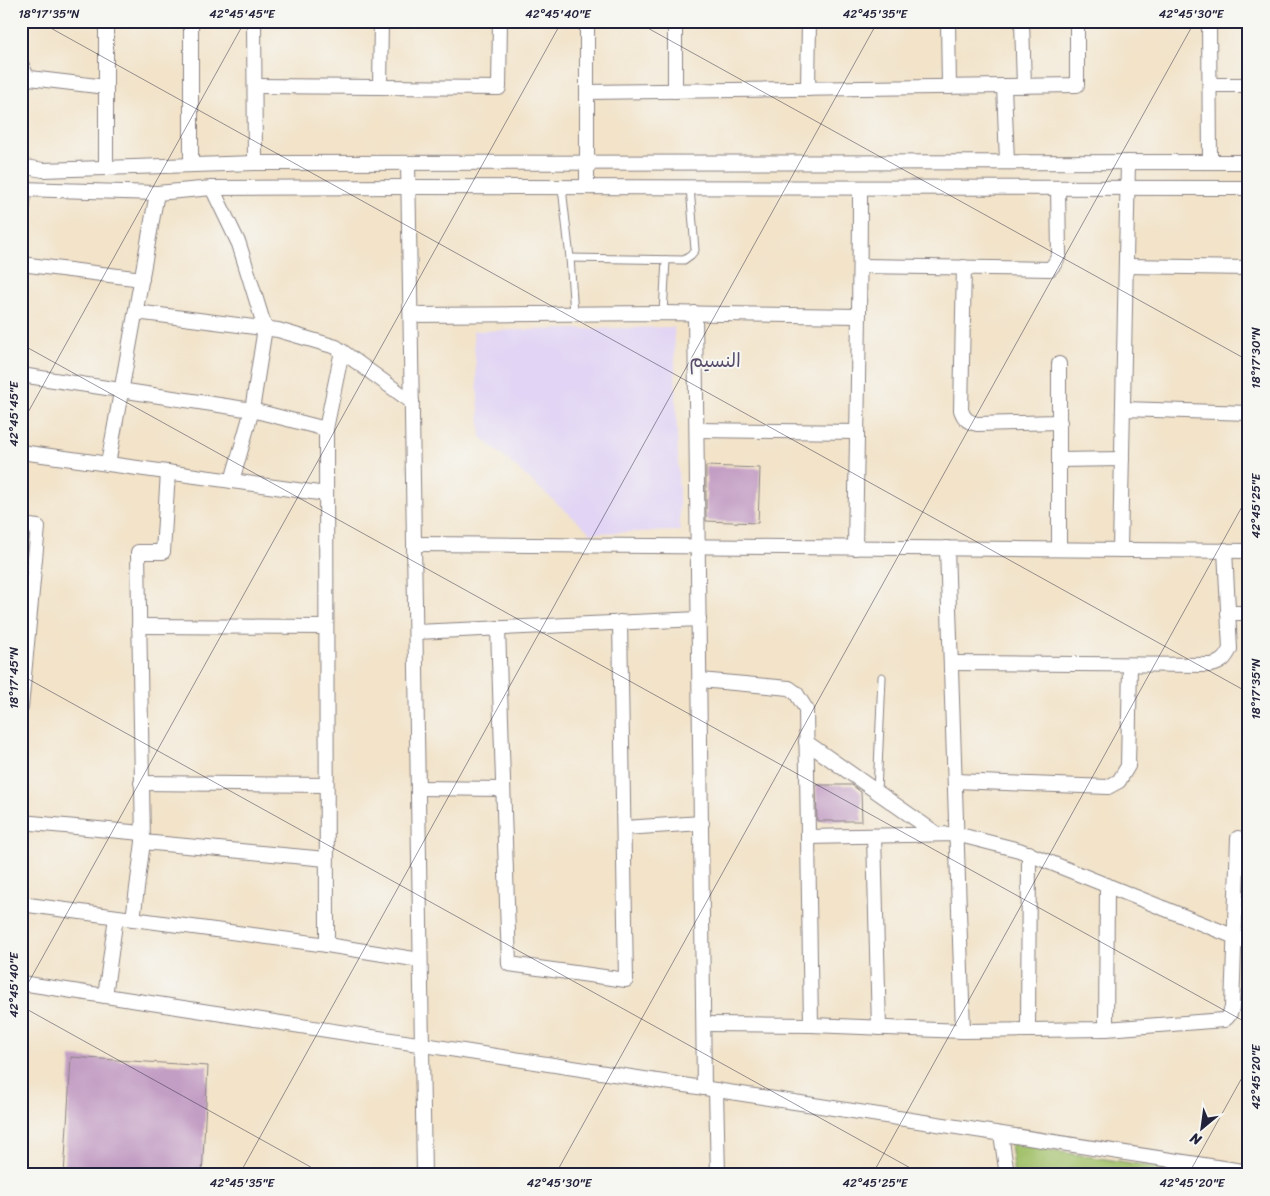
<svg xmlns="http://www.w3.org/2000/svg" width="1270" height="1196" font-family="Sriracha,'Playpen Sans Arabic',sans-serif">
<rect width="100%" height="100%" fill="#f6f6f2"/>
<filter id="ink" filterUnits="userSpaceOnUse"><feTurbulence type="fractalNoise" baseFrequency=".02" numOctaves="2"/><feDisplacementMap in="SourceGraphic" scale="10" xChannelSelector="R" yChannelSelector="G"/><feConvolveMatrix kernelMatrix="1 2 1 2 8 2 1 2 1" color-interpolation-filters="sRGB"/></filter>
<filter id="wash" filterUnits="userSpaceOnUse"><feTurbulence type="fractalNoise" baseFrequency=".0096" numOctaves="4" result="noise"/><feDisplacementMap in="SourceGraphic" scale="20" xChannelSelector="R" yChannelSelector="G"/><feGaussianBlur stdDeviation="1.12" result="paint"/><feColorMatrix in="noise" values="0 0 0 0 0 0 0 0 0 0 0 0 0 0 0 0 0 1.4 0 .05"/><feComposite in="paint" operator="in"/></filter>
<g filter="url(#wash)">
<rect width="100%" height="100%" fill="#f2e3c9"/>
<g fill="#e1d4f4">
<path d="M 674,327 L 680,531 L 591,533 L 481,437 L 473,331 Z"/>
<path d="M 1249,658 L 1249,755 L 1243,755 Z"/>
</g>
<path fill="#a0c068" stroke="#617152" d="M 1010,1144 L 1208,1175 L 1014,1175 Z"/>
<g id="blocks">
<g fill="#c39ec4">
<path d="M 706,466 L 760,468 L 758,523 L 706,521 Z"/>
<path d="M 816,785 L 852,785 L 861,792 L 862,821 L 817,821 Z"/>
<path d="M 71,1057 L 208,1066 L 202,1175 L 64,1175 Z"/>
</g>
</g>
</g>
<g filter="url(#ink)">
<use href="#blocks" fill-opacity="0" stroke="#8a8282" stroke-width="1"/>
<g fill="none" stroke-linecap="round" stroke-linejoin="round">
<g stroke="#8a8282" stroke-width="9">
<g id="lane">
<path d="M 562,188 L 570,258 L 574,313"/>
<path d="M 570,258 L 684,260 L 691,255 L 695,250 L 690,187"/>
<path d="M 663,313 L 666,260"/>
<path d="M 877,792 L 882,677"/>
</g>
</g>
<g stroke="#8a8282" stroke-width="16">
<g id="street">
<path d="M 106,21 L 106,168"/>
<path d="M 254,21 L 255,163"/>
<path d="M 587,21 L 587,187"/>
<path d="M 948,21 L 949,87"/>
<path d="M 1022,21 L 1024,86"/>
<path d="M 1209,21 L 1210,162"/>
<path d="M 21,64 L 28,79"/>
<path d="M 21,77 L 106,87"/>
<path d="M 1210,85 L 1249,85"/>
<path d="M 255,86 L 499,88 L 500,21"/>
<path d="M 1004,86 L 1007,162"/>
<path d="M 380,87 L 381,21"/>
<path d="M 808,89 L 809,21"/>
<path d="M 675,91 L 675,21"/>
<path d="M 587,92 L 1077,85 L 1077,21"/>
<path d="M 408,163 L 424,1175"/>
<path d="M 191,165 L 191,21"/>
<path d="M 21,166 L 43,170 L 255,163 L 1249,162"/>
<path d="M 212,188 L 239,244 L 265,328 L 252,410 L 232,481"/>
<path d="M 21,189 L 157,193 L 212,188 L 409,187 L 1249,188"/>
<path d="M 21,224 L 24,190"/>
<path d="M 21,264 L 142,279"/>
<path d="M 860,266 L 1050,269 L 1055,263 L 1059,255 L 1058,188"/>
<path d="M 1126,266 L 1249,268"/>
<path d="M 964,267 L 961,410 C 964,419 968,422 977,424 L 1060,422"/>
<path d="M 136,312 L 278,330 L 336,347 L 412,402"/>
<path d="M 695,313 L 704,1088"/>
<path d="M 411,315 L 663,313 L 858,316"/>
<path d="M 21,375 L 252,410 L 326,429"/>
<path d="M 1123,409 L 1249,413"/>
<path d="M 697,430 L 857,432"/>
<path d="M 21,452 L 326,494"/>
<path d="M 1059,460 L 1122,459"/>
<path d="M 108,464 L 157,193"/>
<path d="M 21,525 L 38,527 L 21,707"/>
<path d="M 415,544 L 1249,551"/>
<path d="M 855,548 C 857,428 860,308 860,188"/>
<path d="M 947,548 L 963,1031"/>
<path d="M 1059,549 L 1059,364"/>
<path d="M 1120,550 L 1128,162"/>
<path d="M 1228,613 L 1249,613"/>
<path d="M 139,626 L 326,627"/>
<path d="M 498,628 L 509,964 L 626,980 L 620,622"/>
<path d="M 416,632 L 699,619"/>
<path d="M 951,663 L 1211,665 C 1221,663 1225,659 1230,649 L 1225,550"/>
<path d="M 700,680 L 789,688 L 796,693 L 806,709 L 811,1025"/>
<path d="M 806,742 L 937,834"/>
<path d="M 955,781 L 1108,787 L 1119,781 L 1128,766 L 1130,665"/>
<path d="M 141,783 L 326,785"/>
<path d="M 418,788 L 503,789"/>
<path d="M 21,822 L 142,833"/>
<path d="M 624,828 L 702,823"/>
<path d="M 874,836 L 879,1028"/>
<path d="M 808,837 L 956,834 L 1019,850 L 1235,937 L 1249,944"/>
<path d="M 143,842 L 326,859"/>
<path d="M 21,904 L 327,945 L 420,960"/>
<path d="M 133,919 L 143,842 L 138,552 L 163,552 L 168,472"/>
<path d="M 327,945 L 326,429 L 342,351"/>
<path d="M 21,983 L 1249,1172"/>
<path d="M 105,996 L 116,917"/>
<path d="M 704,1024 L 811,1025 L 963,1031 L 1106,1029 L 1224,1020 C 1229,1017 1231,1013 1232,1007 L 1238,838"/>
<path d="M 1106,1029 L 1107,885"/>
<path d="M 1028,1030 L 1029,853"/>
<path d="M 716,1090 L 718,1175"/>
<path d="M 1001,1134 L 1007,1175"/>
</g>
</g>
<use href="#lane" stroke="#fff" stroke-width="7"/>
<use href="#street" stroke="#fff" stroke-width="14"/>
</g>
</g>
<path fill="none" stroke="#22223b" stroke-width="1" stroke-opacity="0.45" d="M 38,21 L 1249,693M 635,21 L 1249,361M 1233,21 L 1249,30M 21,344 L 1249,1024M 21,425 L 245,21M 21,675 L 923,1175M 21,996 L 562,21M 21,1006 L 325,1175M 239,1175 L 878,21M 555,1175 L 1195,21M 872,1175 L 1249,494M 1188,1175 L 1249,1065"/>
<g text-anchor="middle" stroke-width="4" stroke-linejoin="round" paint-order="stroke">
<g font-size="19" fill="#5a4d6b" stroke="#f6f6f2">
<text x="715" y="367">النسيم</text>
</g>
</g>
<rect width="1270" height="1196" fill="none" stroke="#f6f6f2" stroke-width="55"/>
<g transform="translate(1202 1128) rotate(209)" stroke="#f6f6f2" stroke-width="4" paint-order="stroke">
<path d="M0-4L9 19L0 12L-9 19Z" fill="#22223b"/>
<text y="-8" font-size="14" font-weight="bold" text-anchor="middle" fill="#22223b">N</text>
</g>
<rect x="28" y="28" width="1214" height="1140" fill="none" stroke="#22223b" stroke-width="2"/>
<g font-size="12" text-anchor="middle" fill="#22223b">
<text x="49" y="18">18°17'35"N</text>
<text x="242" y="18">42°45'45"E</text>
<text x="558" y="18">42°45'40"E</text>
<text x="875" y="18">42°45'35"E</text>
<text x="1191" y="18">42°45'30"E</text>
<text transform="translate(1256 358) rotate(-90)" y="4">18°17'30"N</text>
<text transform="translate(14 414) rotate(-90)" y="4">42°45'45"E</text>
<text transform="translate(1256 506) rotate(-90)" y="4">42°45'25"E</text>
<text transform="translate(14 678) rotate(-90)" y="4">18°17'45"N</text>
<text transform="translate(1256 689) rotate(-90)" y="4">18°17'35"N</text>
<text transform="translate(14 985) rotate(-90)" y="4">42°45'40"E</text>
<text transform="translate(1256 1077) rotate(-90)" y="4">42°45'20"E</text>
<text x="242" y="1187">42°45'35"E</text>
<text x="559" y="1187">42°45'30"E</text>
<text x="875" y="1187">42°45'25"E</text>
<text x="1192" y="1187">42°45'20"E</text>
</g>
</svg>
